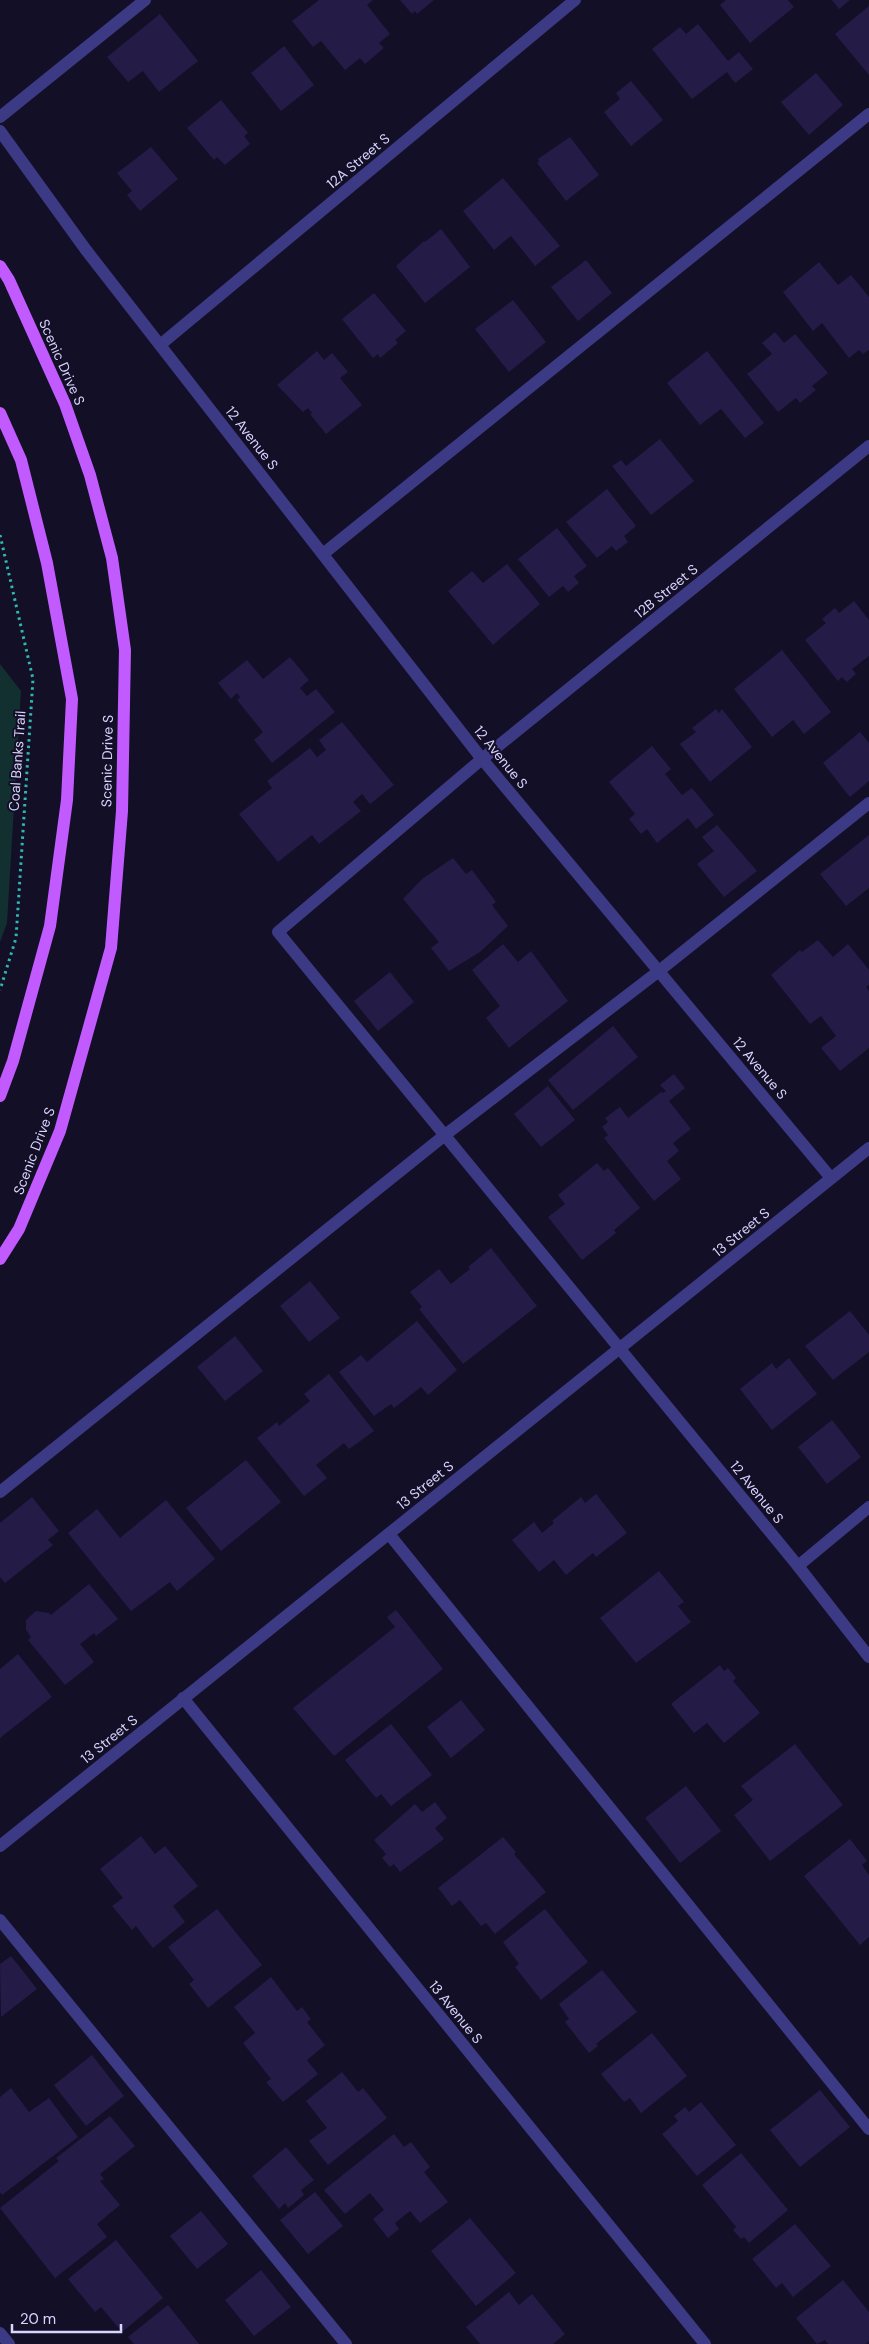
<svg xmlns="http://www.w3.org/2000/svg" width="869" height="2344" font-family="'DM Sans',sans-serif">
<rect width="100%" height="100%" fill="#130f26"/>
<path fill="#12302f" d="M 0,664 L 21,691 L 7,923 L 0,942 Z"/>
<g fill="#241b47">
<path d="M 319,0 L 373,0 L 367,5 L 390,34 L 379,43 L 384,48 L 365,64 L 360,58 L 345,70 L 321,41 L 313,47 L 292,21 Z"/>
<path d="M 400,0 L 434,0 L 417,14 L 415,11 L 412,14 Z"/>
<path d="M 726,0 L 788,0 L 794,7 L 750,43 L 720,5 Z"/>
<path d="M 832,0 L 850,0 L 839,9 Z"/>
<path d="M 869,6 L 869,75 L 835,34 Z"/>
<path d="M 160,14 L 198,61 L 159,92 L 143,71 L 128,82 L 107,57 Z"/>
<path d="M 698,24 L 728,61 L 739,52 L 753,69 L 735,83 L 727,72 L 692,99 L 652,49 L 680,27 L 686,34 Z"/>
<path d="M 284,46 L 314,85 L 281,111 L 251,73 Z"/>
<path d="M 816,73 L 843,105 L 809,135 L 781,102 Z"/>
<path d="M 631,81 L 663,120 L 631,146 L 604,112 L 620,99 L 616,93 Z"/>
<path d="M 221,100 L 248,133 L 244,136 L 250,144 L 225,165 L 217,157 L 214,160 L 187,128 Z"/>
<path d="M 570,137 L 599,175 L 566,201 L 537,163 L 539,161 L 538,159 Z"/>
<path d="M 151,147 L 178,179 L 140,211 L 127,195 L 132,191 L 117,173 Z"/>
<path d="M 503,178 L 560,246 L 535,266 L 511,236 L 494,250 L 463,211 Z"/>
<path d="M 441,229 L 470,267 L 425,303 L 396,266 L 424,241 L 425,242 Z"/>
<path d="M 586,260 L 612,293 L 578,321 L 551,287 Z"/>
<path d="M 819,262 L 838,285 L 851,275 L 869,297 L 869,350 L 863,354 L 859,350 L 849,358 L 822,323 L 813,331 L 783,292 Z"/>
<path d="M 374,293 L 406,331 L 395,340 L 398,343 L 380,358 L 378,354 L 373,358 L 342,319 Z"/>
<path d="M 513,300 L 546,342 L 509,372 L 475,329 Z"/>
<path d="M 775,332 L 784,343 L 795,334 L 828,373 L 812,386 L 816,390 L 800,403 L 796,398 L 778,412 L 747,374 L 772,354 L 762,343 Z"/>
<path d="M 317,351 L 324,360 L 332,353 L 348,372 L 340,378 L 362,405 L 326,434 L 310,414 L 312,413 L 308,408 L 303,412 L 277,385 Z"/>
<path d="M 707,351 L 764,423 L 745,438 L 721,409 L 700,425 L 667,383 Z"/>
<path d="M 660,439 L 694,481 L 651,515 L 612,466 L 621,460 L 626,466 Z"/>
<path d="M 607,489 L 636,526 L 624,536 L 628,542 L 616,551 L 612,546 L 597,558 L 566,522 Z"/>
<path d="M 557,528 L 587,566 L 574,576 L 579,583 L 568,592 L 563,586 L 549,597 L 518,559 Z"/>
<path d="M 507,564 L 540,604 L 493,645 L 448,591 L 472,571 L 483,583 Z"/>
<path d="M 854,601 L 869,620 L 869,656 L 852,669 L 856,674 L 847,682 L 842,677 L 838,681 L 805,640 L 826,623 L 822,619 L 835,608 L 839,613 Z"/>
<path d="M 782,650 L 831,712 L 804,734 L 793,720 L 772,737 L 734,689 Z"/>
<path d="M 290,657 L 309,680 L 300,688 L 307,696 L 316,689 L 335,712 L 272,763 L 254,740 L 263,732 L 237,700 L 240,697 L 237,693 L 231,699 L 218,683 L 247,660 L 263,679 Z"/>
<path d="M 716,709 L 719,713 L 722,709 L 752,747 L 710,782 L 680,744 L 696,732 L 692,728 Z"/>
<path d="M 342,722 L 394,785 L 370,804 L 362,794 L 353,802 L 361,811 L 319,844 L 312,835 L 278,862 L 239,814 L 272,788 L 267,781 L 310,748 L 317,757 L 326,750 L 319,740 Z"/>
<path d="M 860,732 L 869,743 L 869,781 L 850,797 L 823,763 Z"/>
<path d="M 652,746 L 671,769 L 665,774 L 682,795 L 692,788 L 714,815 L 696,829 L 688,818 L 657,843 L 647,829 L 641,834 L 629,819 L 635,814 L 609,782 Z"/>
<path d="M 717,825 L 757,871 L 724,897 L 697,864 L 714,851 L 702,837 Z"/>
<path d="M 869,835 L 869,888 L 846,906 L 820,874 Z"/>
<path d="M 453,858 L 466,874 L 472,870 L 496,902 L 492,905 L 508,926 L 480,952 L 449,971 L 431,948 L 439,942 L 403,899 L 422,879 Z"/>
<path d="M 818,940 L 833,957 L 848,944 L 869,970 L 869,985 L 866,987 L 869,991 L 869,1048 L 840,1071 L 821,1048 L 836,1036 L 821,1016 L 810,1024 L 771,975 L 800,950 L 802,952 Z"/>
<path d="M 503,944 L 518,962 L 531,951 L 568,1001 L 509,1048 L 486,1018 L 500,1006 L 472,970 Z"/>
<path d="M 390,972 L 414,1002 L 378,1031 L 354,1001 Z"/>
<path d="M 613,1026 L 638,1057 L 573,1110 L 548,1080 Z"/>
<path d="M 674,1074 L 685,1088 L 669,1101 L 691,1129 L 673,1143 L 679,1151 L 667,1161 L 681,1179 L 654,1201 L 604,1138 L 608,1135 L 602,1127 L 608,1122 L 605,1118 L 620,1107 L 628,1118 L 661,1092 L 663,1093 L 666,1091 L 660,1085 Z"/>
<path d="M 548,1086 L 575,1120 L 541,1147 L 514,1114 Z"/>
<path d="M 597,1163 L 604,1171 L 608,1168 L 640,1208 L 614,1230 L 616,1233 L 582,1260 L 548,1217 L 565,1204 L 558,1195 Z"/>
<path d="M 491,1248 L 537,1306 L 463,1364 L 419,1309 L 422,1307 L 410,1292 L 439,1269 L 451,1284 L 470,1269 L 468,1267 Z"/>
<path d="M 310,1281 L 340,1318 L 309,1342 L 280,1306 Z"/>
<path d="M 850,1311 L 869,1335 L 869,1352 L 833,1380 L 805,1346 Z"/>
<path d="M 417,1321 L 457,1370 L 428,1395 L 421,1387 L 394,1408 L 391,1404 L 374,1416 L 339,1372 L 361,1355 L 367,1362 Z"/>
<path d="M 235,1336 L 263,1371 L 225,1401 L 197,1367 Z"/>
<path d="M 789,1358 L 817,1394 L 772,1430 L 740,1389 L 772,1363 L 776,1369 Z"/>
<path d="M 329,1374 L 374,1431 L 349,1449 L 344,1443 L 316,1465 L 327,1478 L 304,1496 L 257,1438 L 277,1422 L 279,1426 L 310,1401 L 304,1394 Z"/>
<path d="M 832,1420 L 861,1457 L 827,1484 L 798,1447 Z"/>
<path d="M 246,1460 L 281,1502 L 221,1551 L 186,1508 Z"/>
<path d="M 596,1494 L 627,1533 L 596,1557 L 593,1553 L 566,1575 L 554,1560 L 539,1572 L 512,1540 L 534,1522 L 542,1533 L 554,1523 L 552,1521 L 581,1497 L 585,1503 Z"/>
<path d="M 32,1497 L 59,1531 L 48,1540 L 53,1545 L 5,1583 L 0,1577 L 0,1523 Z"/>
<path d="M 166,1500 L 215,1559 L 177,1591 L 170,1582 L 131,1611 L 68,1533 L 97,1509 L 120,1538 Z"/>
<path d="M 659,1571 L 684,1602 L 678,1606 L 691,1622 L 636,1663 L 600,1618 Z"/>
<path d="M 89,1584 L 118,1619 L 96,1636 L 94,1633 L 80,1644 L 94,1662 L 65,1685 L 28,1640 L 31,1637 L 26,1630 L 26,1620 L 36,1611 L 49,1613 L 51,1615 Z"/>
<path d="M 396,1610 L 443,1669 L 334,1756 L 293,1708 L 395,1627 L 387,1617 Z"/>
<path d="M 18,1654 L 52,1697 L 0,1738 L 0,1669 Z"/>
<path d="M 720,1665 L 724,1671 L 728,1668 L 736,1678 L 733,1681 L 760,1713 L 724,1743 L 707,1723 L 694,1733 L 671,1704 Z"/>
<path d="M 461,1700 L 485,1730 L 451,1758 L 427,1727 Z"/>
<path d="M 391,1724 L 432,1775 L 391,1806 L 381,1794 L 376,1798 L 345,1760 Z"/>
<path d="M 795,1744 L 843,1805 L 770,1861 L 734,1815 L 753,1800 L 741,1786 Z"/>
<path d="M 686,1786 L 721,1831 L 680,1863 L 645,1818 Z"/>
<path d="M 435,1802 L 447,1818 L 435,1828 L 444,1839 L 400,1872 L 394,1864 L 390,1867 L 382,1858 L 386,1854 L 374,1840 L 415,1804 L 422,1812 Z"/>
<path d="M 141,1836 L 155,1854 L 165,1846 L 198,1886 L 173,1906 L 185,1922 L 153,1948 L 136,1926 L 132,1930 L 112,1906 L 123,1898 L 100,1869 Z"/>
<path d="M 503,1837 L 516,1852 L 514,1854 L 546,1892 L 495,1934 L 486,1923 L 481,1926 L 460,1900 L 452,1906 L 438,1888 Z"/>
<path d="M 850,1839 L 867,1861 L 862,1865 L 869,1875 L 869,1937 L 860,1945 L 804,1876 Z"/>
<path d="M 217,1909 L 262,1965 L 208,2008 L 189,1984 L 194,1980 L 168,1947 Z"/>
<path d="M 545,1909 L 588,1962 L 541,2000 L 515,1967 L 519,1964 L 503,1942 Z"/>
<path d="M 11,1956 L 37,1989 L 1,2017 L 0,1964 Z"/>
<path d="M 602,1970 L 637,2012 L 596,2044 L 598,2046 L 589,2053 L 565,2022 L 569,2019 L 559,2004 Z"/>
<path d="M 271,1977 L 297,2011 L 302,2007 L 311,2019 L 307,2022 L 325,2045 L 307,2060 L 318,2074 L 283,2102 L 266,2082 L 271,2079 L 243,2043 L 255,2033 L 234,2007 Z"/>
<path d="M 652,2033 L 687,2076 L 641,2113 L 630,2098 L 624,2102 L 601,2074 Z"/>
<path d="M 92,2055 L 124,2096 L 86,2126 L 54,2085 Z"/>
<path d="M 342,2072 L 358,2092 L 363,2088 L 387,2118 L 328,2165 L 309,2141 L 327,2128 L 306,2101 Z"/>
<path d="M 11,2088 L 29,2112 L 49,2098 L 78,2137 L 2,2195 L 0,2192 L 0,2097 Z"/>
<path d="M 820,2090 L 850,2127 L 800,2167 L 770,2130 Z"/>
<path d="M 701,2102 L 736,2145 L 697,2176 L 662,2134 L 678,2121 L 674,2116 L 685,2107 L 689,2112 Z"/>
<path d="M 110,2116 L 135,2146 L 100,2174 L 104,2179 L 100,2181 L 120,2205 L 97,2224 L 107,2237 L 55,2278 L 0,2208 L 59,2161 L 56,2158 Z"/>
<path d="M 394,2134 L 404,2147 L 411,2142 L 430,2167 L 424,2172 L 448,2202 L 420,2223 L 410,2211 L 395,2223 L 399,2229 L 388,2238 L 373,2219 L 384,2210 L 370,2193 L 345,2214 L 324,2190 Z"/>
<path d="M 286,2147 L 314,2180 L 301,2190 L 304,2195 L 288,2208 L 285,2203 L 279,2209 L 252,2176 Z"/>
<path d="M 741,2153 L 788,2210 L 749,2243 L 744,2237 L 741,2239 L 733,2230 L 736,2227 L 702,2185 Z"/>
<path d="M 315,2192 L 343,2226 L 308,2254 L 280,2220 Z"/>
<path d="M 201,2211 L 228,2244 L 197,2269 L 170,2236 Z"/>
<path d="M 470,2218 L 516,2273 L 476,2306 L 431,2251 Z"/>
<path d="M 795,2224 L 831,2266 L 793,2297 L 782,2283 L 776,2288 L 752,2259 Z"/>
<path d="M 116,2240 L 163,2298 L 122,2332 L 101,2307 L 95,2312 L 68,2279 Z"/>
<path d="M 261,2270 L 291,2307 L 254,2336 L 225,2300 Z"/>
<path d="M 843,2280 L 869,2312 L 869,2341 L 866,2344 L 828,2344 L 825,2340 L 817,2344 L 796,2318 Z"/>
<path d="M 509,2292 L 519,2305 L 532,2294 L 565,2334 L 553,2344 L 480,2344 L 466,2327 Z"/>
<path d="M 168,2305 L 199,2344 L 134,2344 L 128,2337 Z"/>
</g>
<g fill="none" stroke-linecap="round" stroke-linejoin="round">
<path stroke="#2fb8b0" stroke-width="3" stroke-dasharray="2.5 4" stroke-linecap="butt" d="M 0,535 L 33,679 L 16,938 L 0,990"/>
<g stroke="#3d3a85" stroke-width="12">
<path d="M 0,117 L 145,0"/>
<path d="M 323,554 L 869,114"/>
<path d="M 482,759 L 278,932 L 620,1349"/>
<path d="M 0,1492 L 445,1135 L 659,971 L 869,803"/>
<path d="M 389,1534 L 869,2129"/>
<path d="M 798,1566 L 869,1507"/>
<path d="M 0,1920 L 346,2344"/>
</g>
<g stroke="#3d3a85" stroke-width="12">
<path d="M 0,131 L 86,250 L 482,759 L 831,1178"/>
<path d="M 160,345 L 575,0"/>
<path d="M 482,759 L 869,446"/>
<path d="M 620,1349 L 798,1566 L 869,1657"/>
<path d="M 183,1698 L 705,2344"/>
<path d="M 0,2333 L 9,2344"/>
</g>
<path stroke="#3d3a85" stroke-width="12" d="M 0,1846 L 869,1148"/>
<g stroke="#c25bff" stroke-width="12">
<path d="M 0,266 L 9,280 L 65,404 L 90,475 L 112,558 L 125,650 L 122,811 L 111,948 L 60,1131 L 19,1229 L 0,1259"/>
<path d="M 0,413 L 21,460 L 47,563 L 72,699 L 67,800 L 50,926 L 13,1061 L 0,1096"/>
</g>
</g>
<g text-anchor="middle" stroke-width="4" stroke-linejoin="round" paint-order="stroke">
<g font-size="14" fill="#d9d4ff" stroke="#130f26">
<text transform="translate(358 161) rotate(-40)" y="5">12A Street S</text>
<text transform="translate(62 362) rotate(66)" y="5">Scenic Drive S</text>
<text transform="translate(252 438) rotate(52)" y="5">12 Avenue S</text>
<text transform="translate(666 591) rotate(-39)" y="5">12B Street S</text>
<text transform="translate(501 757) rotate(51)" y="5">12 Avenue S</text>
<text transform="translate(17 761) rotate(-86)" y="5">Coal Banks Trail</text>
<text transform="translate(107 761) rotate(-89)" y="5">Scenic Drive S</text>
<text transform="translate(760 1068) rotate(50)" y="5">12 Avenue S</text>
<text transform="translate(34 1151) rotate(-69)" y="5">Scenic Drive S</text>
<text transform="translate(741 1232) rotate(-39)" y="5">13 Street S</text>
<text transform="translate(425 1485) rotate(-39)" y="5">13 Street S</text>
<text transform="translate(757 1492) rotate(51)" y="5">12 Avenue S</text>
<text transform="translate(109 1739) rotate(-39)" y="5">13 Street S</text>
<text transform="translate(456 2012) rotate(51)" y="5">13 Avenue S</text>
</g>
</g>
<path d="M12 2324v8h109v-8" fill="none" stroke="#d9d4ff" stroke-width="2.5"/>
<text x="20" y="2324" font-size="15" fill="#d9d4ff" stroke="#130f26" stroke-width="4" paint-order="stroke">20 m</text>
</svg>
